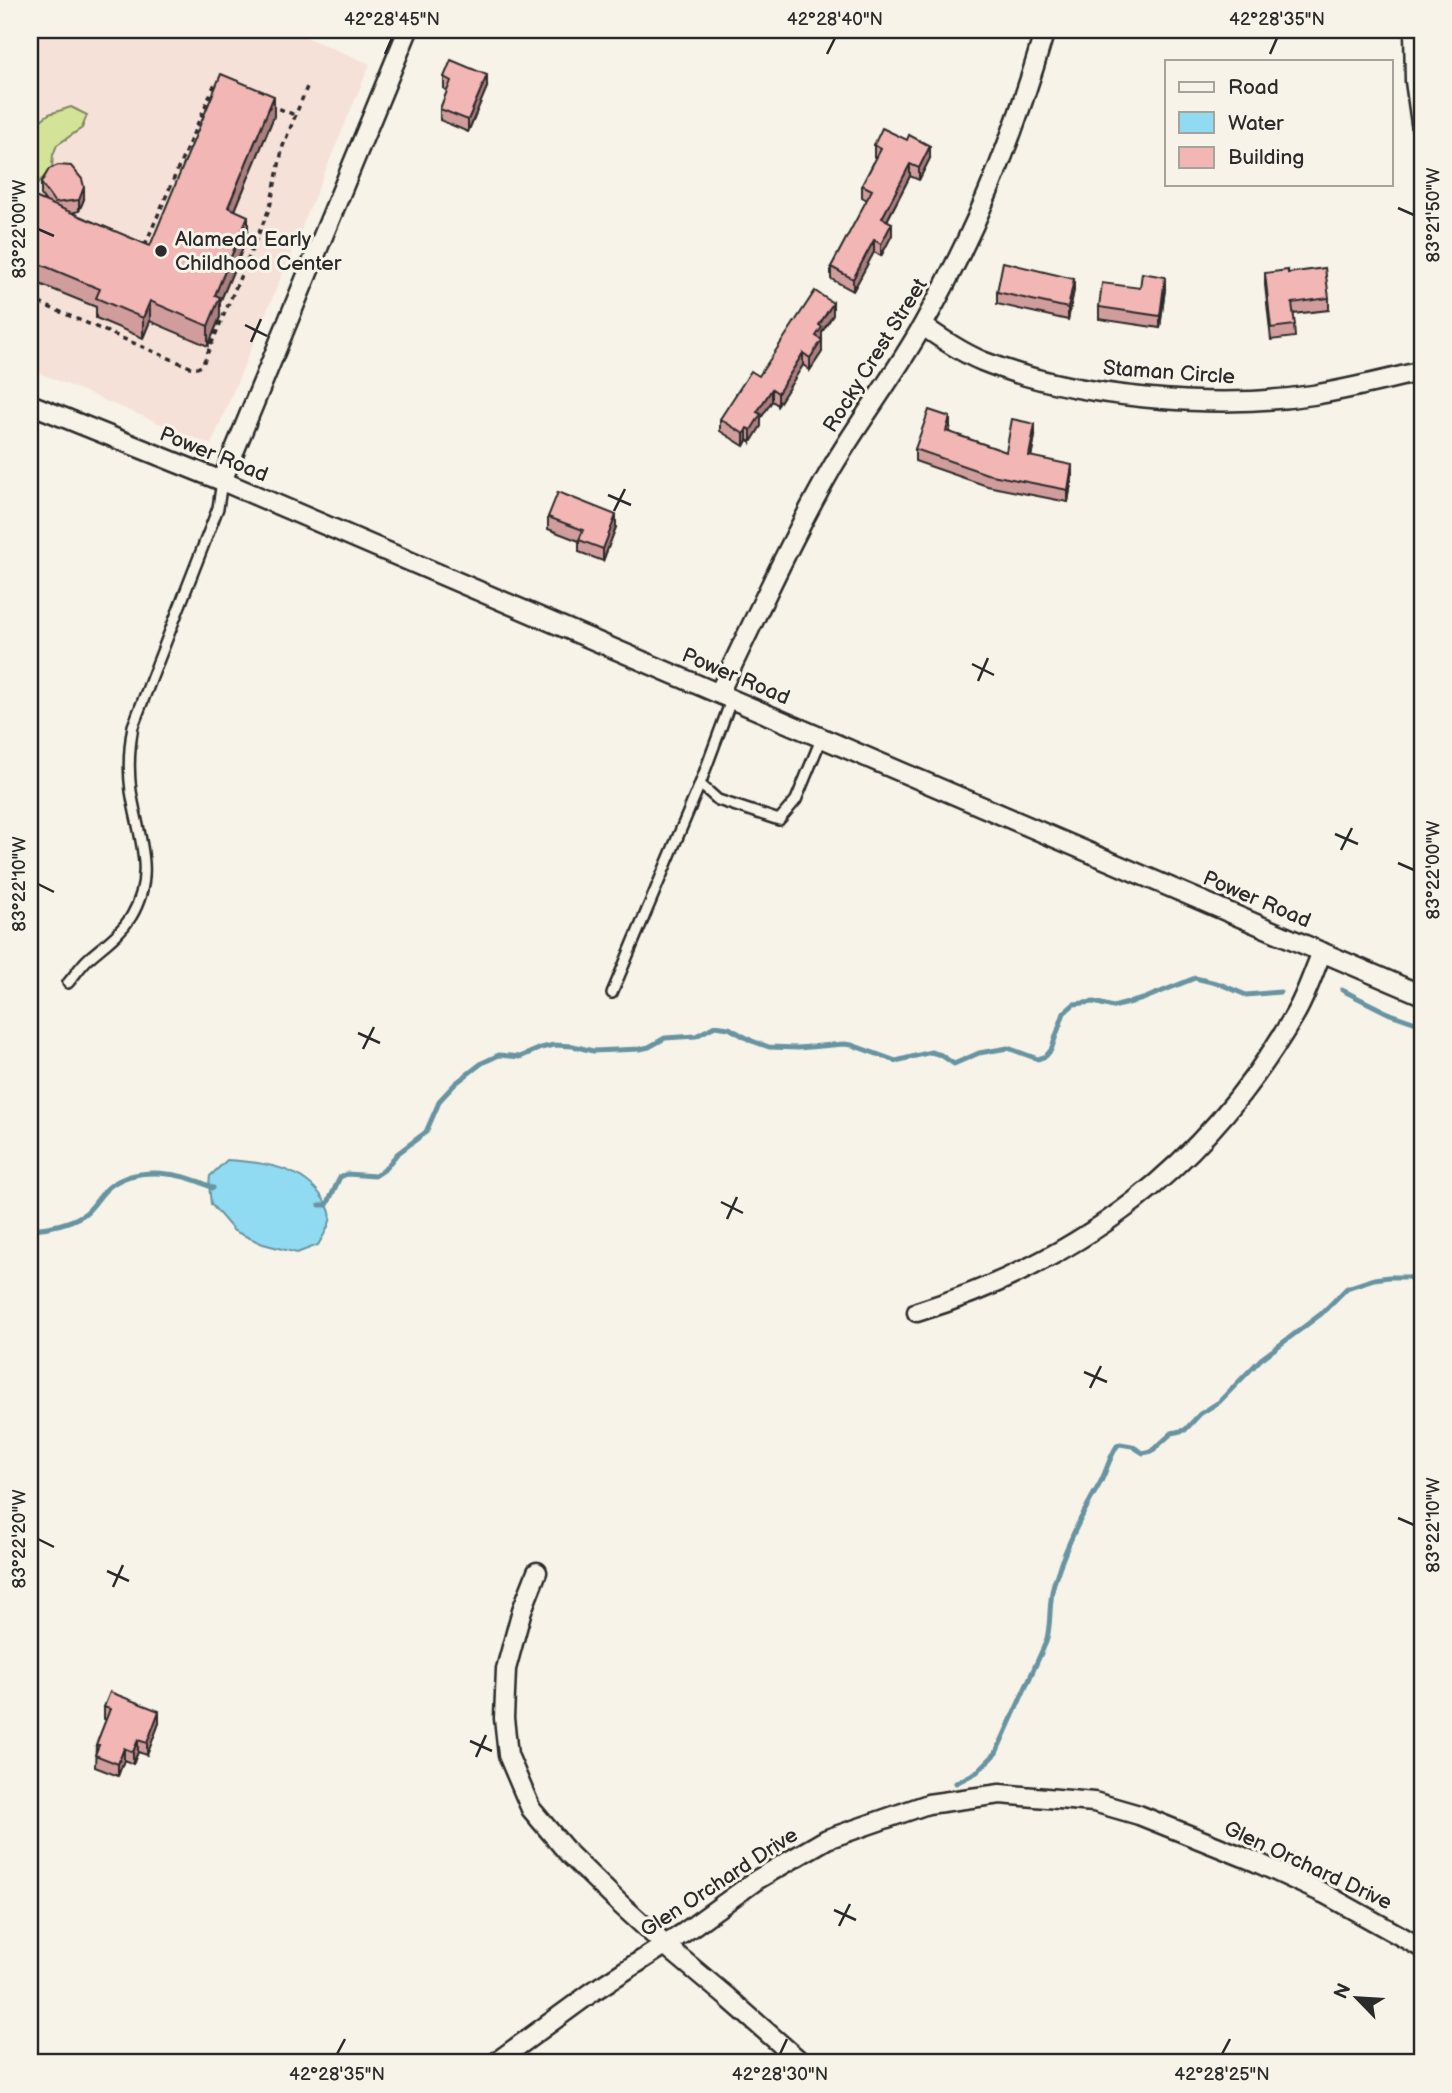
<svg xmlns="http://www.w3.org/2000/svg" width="1452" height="2093" font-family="'Balsamiq Sans',sans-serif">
<rect width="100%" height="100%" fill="#f7f3e8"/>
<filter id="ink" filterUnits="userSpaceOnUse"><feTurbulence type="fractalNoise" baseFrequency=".0143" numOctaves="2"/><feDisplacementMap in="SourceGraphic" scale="14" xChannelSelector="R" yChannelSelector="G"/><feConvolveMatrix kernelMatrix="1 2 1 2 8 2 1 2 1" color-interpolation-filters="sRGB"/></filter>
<g filter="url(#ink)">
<path fill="#f6e1d9" d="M 30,30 L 289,30 L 370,64 L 211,445 L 30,369 Z"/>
<path fill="#d3e397" stroke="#7f8761" stroke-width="2" d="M 71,107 L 87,115 L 82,128 L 57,145 L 53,155 L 52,168 L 33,189 L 30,186 L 30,128 L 49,114 Z"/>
<path fill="#90daf2" stroke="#6894a2" stroke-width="2" d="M 227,1160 C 262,1162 304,1167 324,1200 C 328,1207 332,1213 330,1221 C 328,1229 322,1238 318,1245 L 297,1253 L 263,1244 L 234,1231 L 211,1204 L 209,1185 L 210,1176 Z"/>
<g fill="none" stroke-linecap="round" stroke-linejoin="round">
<g stroke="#6894a2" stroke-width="5">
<path d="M 1342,990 L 1390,1014 L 1422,1025"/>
<path d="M 320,1205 L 327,1205 L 340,1177 L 347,1174 L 375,1176 L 384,1170 L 397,1154 L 426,1132 L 440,1100 L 456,1083 L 482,1063 L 499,1055 L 520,1057 L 541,1048 L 554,1045 L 573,1046 L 593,1051 L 640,1049 L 649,1047 L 665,1038 L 696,1036 L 715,1026 L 729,1028 L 752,1041 L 769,1047 L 798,1048 L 844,1044 L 852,1045 L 896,1061 L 931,1052 L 941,1055 L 954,1064 L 979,1053 L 1008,1048 L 1038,1059 L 1046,1056 L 1051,1050 L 1064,1013 L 1074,1004 L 1094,1002 L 1113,1007 L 1143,999 L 1195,978 L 1220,984 L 1246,995 L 1280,992"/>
<path d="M 30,1229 C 46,1228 68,1224 83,1215 C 93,1209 99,1195 109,1187 C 137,1165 183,1172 213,1188"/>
<path d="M 956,1783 L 977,1772 L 996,1753 L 1046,1642 C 1052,1623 1048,1603 1054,1583 C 1065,1548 1081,1516 1099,1485 C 1106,1473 1109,1458 1117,1446 L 1120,1444 L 1132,1446 L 1143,1453 L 1152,1451 L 1172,1433 L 1185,1430 L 1200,1414 L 1219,1402 L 1261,1359 L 1321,1314 L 1347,1288 L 1374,1279 L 1389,1277 L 1407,1277 L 1422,1282"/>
</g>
<g stroke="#2b2b2b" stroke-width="14">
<g id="service">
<path d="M 732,698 L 700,784 L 718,800 L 779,820 L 796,800 L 822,737"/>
<path d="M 68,983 C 75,975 81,965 89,958 C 104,945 120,934 131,917 C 157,874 138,836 131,791 C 128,769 129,748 133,726 L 218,508 L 222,481"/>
<path d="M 612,993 L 700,784"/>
</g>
</g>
<g stroke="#2b2b2b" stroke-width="23">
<g id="minor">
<path d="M 1414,30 L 1415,81 L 1422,130"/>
<path d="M 923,326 C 942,339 961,352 982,361 C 1074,398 1215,410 1313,395 C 1350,389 1386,380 1422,371"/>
<path d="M 30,404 L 222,481 L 1422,995"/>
<path d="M 222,481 L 408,30"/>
<path d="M 719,693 C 756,617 791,539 833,466 C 862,417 897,372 924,323 C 976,231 1016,131 1045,30"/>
<path d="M 917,1312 C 1082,1261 1207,1165 1294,1016 C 1306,996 1313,973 1322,952"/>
<path d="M 537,1572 L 522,1610 L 506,1669 L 504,1718 L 508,1755 L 531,1809 L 569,1854 L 618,1902 L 665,1945 L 727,1997 L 802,2063"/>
<path d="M 495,2063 L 595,1990 L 682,1934 L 758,1879 L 827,1839 L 928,1804 L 1000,1794 L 1094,1802 L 1139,1815 L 1256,1862 L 1325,1894 L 1422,1948"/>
</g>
</g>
<g stroke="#2b2b2b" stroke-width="3.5" stroke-dasharray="5 5" stroke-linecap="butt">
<path d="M 270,105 L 295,115"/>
<path d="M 145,245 L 216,81 L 222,83"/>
<path d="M 30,299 L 190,367 L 197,368 L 202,366 L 270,207 L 283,146 L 307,87"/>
</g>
<use href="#service" stroke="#f7f3e8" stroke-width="9"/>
<use href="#minor" stroke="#f7f3e8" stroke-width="18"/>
</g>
<g fill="#d09d9c" stroke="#2b2b2b" stroke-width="2">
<path d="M 444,77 L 487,87 L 468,132 L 440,120 L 440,109 L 447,91 L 444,89 Z"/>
<path d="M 274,116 L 235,210 L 248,236 L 220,302 L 220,317 L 208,346 L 150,321 L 143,338 L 96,318 L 96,307 L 30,280 L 30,195 L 46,202 L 41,195 L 41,183 L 84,199 L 79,211 L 71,213 L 150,246 Z"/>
<path d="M 874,145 L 930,158 L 919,180 L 910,176 L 887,221 L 892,235 L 881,256 L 874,252 L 853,291 L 831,279 L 831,267 L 867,200 L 862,197 L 862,185 L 876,158 L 874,157 Z"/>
<path d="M 1265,273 L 1288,273 L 1329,298 L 1329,310 L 1293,314 L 1295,337 L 1271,340 L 1265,285 Z"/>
<path d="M 1140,288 L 1165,289 L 1160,328 L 1099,319 L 1099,307 Z"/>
<path d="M 1074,290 L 1068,320 L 997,304 L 997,292 Z"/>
<path d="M 833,315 L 822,332 L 822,352 L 810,370 L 803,365 L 778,405 L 772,401 L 761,418 L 761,426 L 751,442 L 747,440 L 744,446 L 720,431 L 720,419 Z"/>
<path d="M 950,429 L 949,432 L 1006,452 L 1035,436 L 1031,457 L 1072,477 L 1068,502 L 987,486 L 915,461 L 915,449 Z"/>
<path d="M 548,517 L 616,527 L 603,561 L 579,552 L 579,541 L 548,529 Z"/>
<path d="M 104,1707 L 159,1723 L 147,1755 L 138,1752 L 133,1764 L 124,1760 L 118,1776 L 95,1767 L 96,1745 L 106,1720 L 104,1719 Z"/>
</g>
<g fill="#a97f7f" stroke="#2b2b2b" stroke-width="2">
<path d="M 487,75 L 487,87 L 468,132 L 468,120 Z"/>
<path d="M 274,96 L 274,116 L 228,227 L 228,207 Z"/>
<path d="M 930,146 L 930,158 L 919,180 L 919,168 Z"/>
<path d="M 910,164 L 910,176 L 882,230 L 882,218 Z"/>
<path d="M 84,187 L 84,199 L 79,211 L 79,200 Z"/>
<path d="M 248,216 L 248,236 L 220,302 L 220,317 L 208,346 L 208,326 L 215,295 Z"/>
<path d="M 892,223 L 892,235 L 881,256 L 881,244 Z"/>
<path d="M 874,240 L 874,252 L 853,291 L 853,279 Z"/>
<path d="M 1165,277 L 1165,289 L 1160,328 L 1160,316 Z"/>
<path d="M 1074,279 L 1074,290 L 1068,320 L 1068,308 Z"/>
<path d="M 150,301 L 150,321 L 143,338 L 143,318 Z"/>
<path d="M 833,303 L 833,315 L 822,332 L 822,339 L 816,348 L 816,336 L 819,325 Z"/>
<path d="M 822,340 L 822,352 L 810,370 L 810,358 Z"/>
<path d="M 803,353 L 803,365 L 778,405 L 778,393 Z"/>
<path d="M 772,389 L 772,401 L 761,418 L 761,426 L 751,442 L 751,430 L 757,412 Z"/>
<path d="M 950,417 L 950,429 L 946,443 L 946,431 Z"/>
<path d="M 1035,424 L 1035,436 L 1029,468 L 1029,456 Z"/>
<path d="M 747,428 L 747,440 L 744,446 L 744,434 Z"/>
<path d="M 1072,465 L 1072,477 L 1068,502 L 1068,490 Z"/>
<path d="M 616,515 L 616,527 L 603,561 L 603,549 Z"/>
<path d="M 159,1711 L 159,1723 L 147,1755 L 147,1743 Z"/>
<path d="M 138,1740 L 138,1752 L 133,1764 L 133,1752 Z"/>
<path d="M 124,1748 L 124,1760 L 118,1776 L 118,1764 Z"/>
</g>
<g fill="#f2b6b5" stroke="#2b2b2b" stroke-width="2">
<path d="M 451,60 L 487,75 L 468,120 L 440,109 L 451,81 L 444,77 Z"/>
<path d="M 221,74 L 274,96 L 228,207 L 248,216 L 215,295 L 220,297 L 208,326 L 150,301 L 143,318 L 96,298 L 100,289 L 30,260 L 30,195 L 150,246 Z"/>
<path d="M 882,128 L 907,140 L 909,135 L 930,146 L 919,168 L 910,164 L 882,218 L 892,223 L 881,244 L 874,240 L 853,279 L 831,267 L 872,190 L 862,185 L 881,149 L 874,145 Z"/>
<path d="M 58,165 L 71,166 L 82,179 L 84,187 L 79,200 L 55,203 L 41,183 L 49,169 Z"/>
<path d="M 1003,262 L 1074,279 L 1068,308 L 997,292 Z"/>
<path d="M 1325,268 L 1329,298 L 1292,303 L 1295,325 L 1271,328 L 1265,273 L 1288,270 L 1288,273 Z"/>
<path d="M 1142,273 L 1165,277 L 1160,316 L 1099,307 L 1102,283 L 1140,288 Z"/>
<path d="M 815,291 L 833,303 L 819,325 L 822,327 L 816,336 L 822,340 L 810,358 L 803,353 L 778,393 L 772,389 L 757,412 L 761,414 L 751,430 L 747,428 L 744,434 L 720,419 L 751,371 L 759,376 Z"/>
<path d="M 929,410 L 950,417 L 946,431 L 1006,452 L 1012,419 L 1035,424 L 1029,456 L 1072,465 L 1068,490 L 987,474 L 915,449 Z"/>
<path d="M 558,492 L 616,515 L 603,549 L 579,540 L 583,530 L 548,517 Z"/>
<path d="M 110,1692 L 159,1711 L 147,1743 L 138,1740 L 133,1752 L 124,1748 L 118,1764 L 95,1755 L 99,1745 L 96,1745 L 110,1709 L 104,1707 Z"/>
</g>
</g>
<path fill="none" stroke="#2b2b2b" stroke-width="2.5" d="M 385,54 L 392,38M 827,54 L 835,38M 1270,54 L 1277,38M 1398,208 L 1414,215M 38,229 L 54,236M 245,325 L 267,336M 251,342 L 261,319M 608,495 L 631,505M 614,511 L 625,489M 972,664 L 994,675M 978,681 L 988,658M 1335,834 L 1358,844M 1341,850 L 1352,828M 1398,863 L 1414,870M 38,884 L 54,892M 358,1033 L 380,1043M 363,1049 L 374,1027M 721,1202 L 743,1213M 727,1219 L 737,1197M 1084,1372 L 1107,1382M 1090,1388 L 1101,1366M 1398,1518 L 1414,1525M 38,1539 L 54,1547M 107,1571 L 129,1581M 113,1587 L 123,1565M 470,1741 L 492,1751M 476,1757 L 486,1735M 834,1910 L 856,1920M 839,1926 L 850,1904M 337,2054 L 345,2039M 780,2054 L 787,2039M 1222,2054 L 1230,2039"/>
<circle fill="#2b2b2b" stroke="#f7f3e8" stroke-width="2.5" cx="161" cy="251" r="7"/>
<g text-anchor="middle" stroke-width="6" stroke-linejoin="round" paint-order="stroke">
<g font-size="21" fill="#2b2b2b" stroke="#f7f3e8" text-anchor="start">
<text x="175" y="246">Alameda Early<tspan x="175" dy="24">Childhood Center</tspan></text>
</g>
<g font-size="21" fill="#2b2b2b" stroke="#f7f3e8">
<text transform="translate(875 355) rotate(-58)" y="7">Rocky Crest Street</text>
<text transform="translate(1169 372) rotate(4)" y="7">Staman Circle</text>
<text transform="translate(214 454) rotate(22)" y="7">Power Road</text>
<text transform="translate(736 676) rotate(23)" y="7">Power Road</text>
<text transform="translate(1257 899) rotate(23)" y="7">Power Road</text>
<text transform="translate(1308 1865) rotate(25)" y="7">Glen Orchard Drive</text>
<text transform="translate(719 1882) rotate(-33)" y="7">Glen Orchard Drive</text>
</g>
</g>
<rect width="1452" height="2093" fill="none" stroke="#f7f3e8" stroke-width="77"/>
<rect x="1165" y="60" width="228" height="126" fill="#f7f3e8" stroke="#a5a39c" stroke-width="2"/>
<rect x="1179" y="82" width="35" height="10" fill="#f7f3e8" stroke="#a5a39c" stroke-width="2"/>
<text x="1228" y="94" font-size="21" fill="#2b2b2b">Road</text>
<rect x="1179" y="112" width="35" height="21" fill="#90daf2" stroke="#a5a39c" stroke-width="2"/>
<text x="1228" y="130" font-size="21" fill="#2b2b2b">Water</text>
<rect x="1179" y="147" width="35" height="21" fill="#f2b6b5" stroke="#a5a39c" stroke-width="2"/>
<text x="1228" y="164" font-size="21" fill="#2b2b2b">Building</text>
<g transform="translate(1357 1998) rotate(295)" stroke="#f7f3e8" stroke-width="5" paint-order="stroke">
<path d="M0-5L12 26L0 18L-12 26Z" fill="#2b2b2b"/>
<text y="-10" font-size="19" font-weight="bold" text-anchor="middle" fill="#2b2b2b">N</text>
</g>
<rect x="38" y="38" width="1376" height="2016" fill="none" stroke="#2b2b2b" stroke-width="2.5"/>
<g font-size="18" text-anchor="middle" fill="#2b2b2b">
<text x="392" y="25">42°28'45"N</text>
<text x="835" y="25">42°28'40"N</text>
<text x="1277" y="25">42°28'35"N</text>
<text transform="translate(1433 215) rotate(-90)" y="6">83°21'50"W</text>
<text transform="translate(19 229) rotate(-90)" y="6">83°22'00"W</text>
<text transform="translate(1433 870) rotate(-90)" y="6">83°22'00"W</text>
<text transform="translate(19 884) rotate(-90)" y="6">83°22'10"W</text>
<text transform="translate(1433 1525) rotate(-90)" y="6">83°22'10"W</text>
<text transform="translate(19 1539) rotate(-90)" y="6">83°22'20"W</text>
<text x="337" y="2080">42°28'35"N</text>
<text x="780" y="2080">42°28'30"N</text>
<text x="1222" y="2080">42°28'25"N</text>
</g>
</svg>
